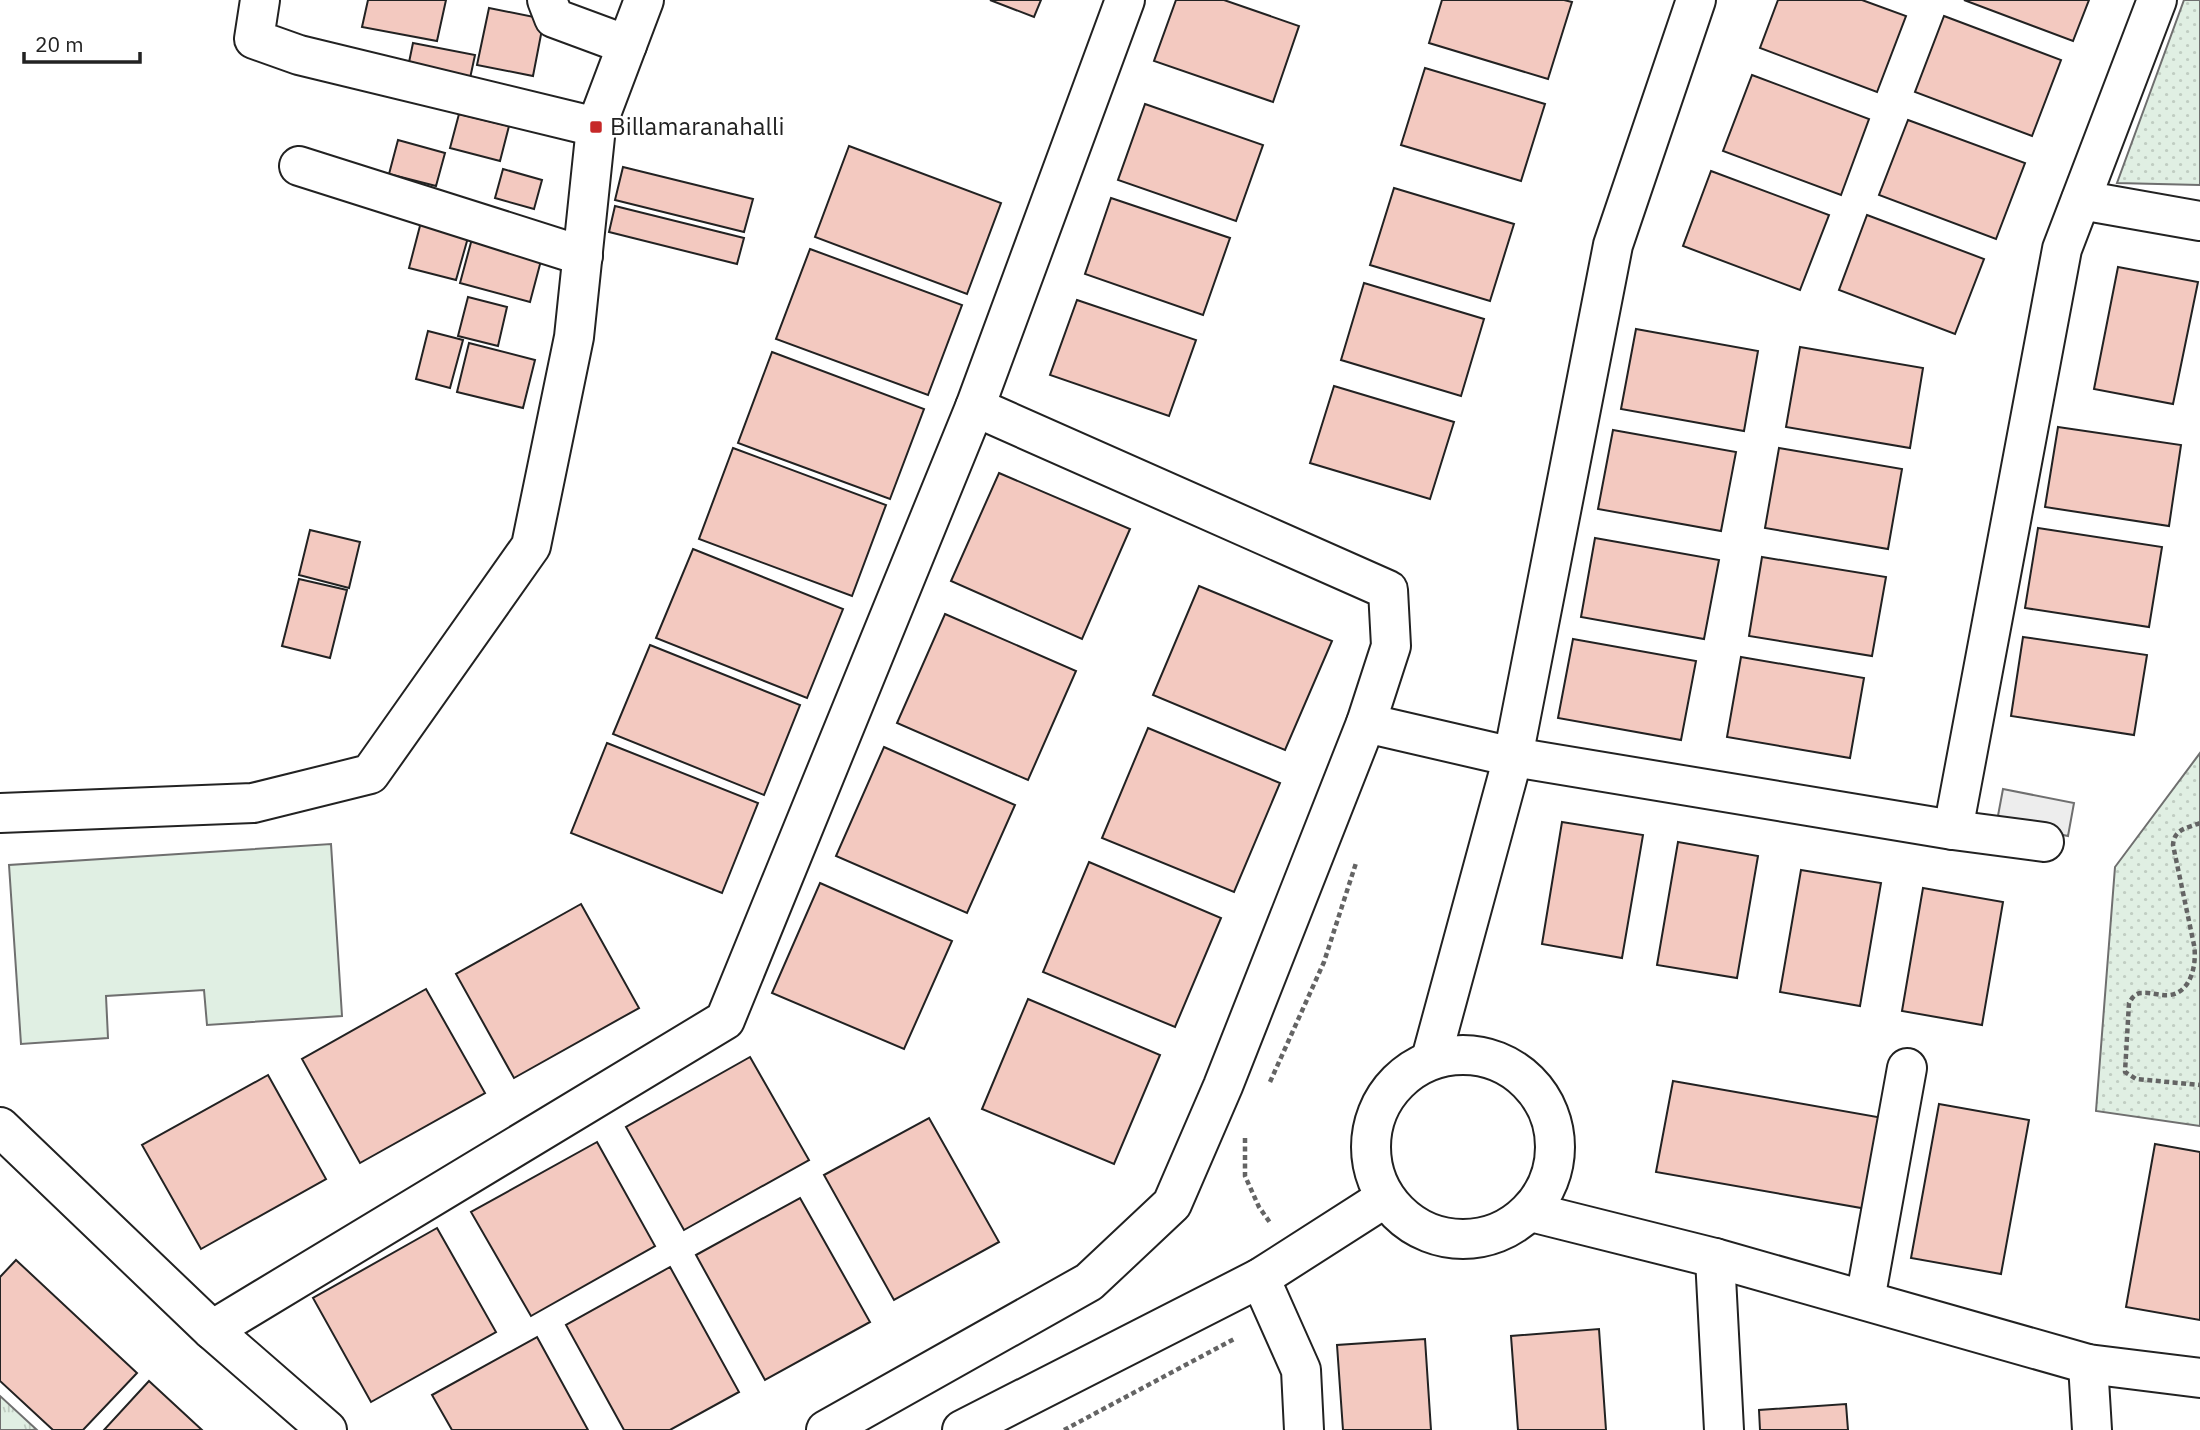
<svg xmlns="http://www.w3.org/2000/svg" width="2200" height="1430" font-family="'IBM Plex Sans',sans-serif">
<defs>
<pattern id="grass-tufts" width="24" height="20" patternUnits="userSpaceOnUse" patternTransform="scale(1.75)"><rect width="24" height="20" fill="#e0efe3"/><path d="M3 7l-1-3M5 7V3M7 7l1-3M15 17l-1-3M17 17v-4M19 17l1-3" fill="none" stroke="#c0cdc2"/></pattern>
<pattern id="park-dots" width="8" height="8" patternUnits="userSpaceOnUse" patternTransform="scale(1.75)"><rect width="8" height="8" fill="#e0efe3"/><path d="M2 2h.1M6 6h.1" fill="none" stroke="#c0cdc2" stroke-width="1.8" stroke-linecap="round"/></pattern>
</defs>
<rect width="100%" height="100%" fill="#fff"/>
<path fill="url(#grass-tufts)" stroke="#6f6f6f" stroke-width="2" d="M 0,1396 L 37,1430 L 0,1430 Z"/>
<g fill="url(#park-dots)" stroke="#6f6f6f" stroke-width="2">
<path d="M 2184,0 L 2200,0 L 2200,185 L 2117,183 Z"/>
<path d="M 2200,753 L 2200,1126 L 2096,1111 L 2115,867 Z"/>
</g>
<path fill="#e0efe3" stroke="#6f6f6f" stroke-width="2" d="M 331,844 L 342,1016 L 207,1025 L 204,990 L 106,996 L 108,1038 L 21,1044 L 9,865 Z"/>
<path fill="#ededed" stroke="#6f6f6f" stroke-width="2" d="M 2003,789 L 2074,803 L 2068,836 L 1997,821 Z"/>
<g fill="#f3c9c0" stroke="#222" stroke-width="2">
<path d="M 368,0 L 446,0 L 437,41 L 362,27 Z"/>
<path d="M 990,0 L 1041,0 L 1034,17 Z"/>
<path d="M 1176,0 L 1224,0 L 1299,26 L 1273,102 L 1154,61 Z"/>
<path d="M 1442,0 L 1564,0 L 1572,2 L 1548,79 L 1429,43 Z"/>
<path d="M 1778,0 L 1862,0 L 1906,16 L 1877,92 L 1760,48 Z"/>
<path d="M 1964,0 L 2089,0 L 2073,41 Z"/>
<path d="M 489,8 L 544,19 L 533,76 L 477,65 Z"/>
<path d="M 1944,16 L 2061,60 L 2032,136 L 1915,92 Z"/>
<path d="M 413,43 L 475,55 L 469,83 L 407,72 Z"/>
<path d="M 1425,68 L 1545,104 L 1521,181 L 1401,145 Z"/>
<path d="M 1752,75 L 1869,119 L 1841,195 L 1723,151 Z"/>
<path d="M 1145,104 L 1263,145 L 1236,221 L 1118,180 Z"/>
<path d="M 459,114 L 509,126 L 500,161 L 450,148 Z"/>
<path d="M 1908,120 L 2025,163 L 1996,239 L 1879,195 Z"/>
<path d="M 398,140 L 445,153 L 436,186 L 389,174 Z"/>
<path d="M 849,146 L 1001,203 L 967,294 L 815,237 Z"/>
<path d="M 623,167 L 753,199 L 744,232 L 615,200 Z"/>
<path d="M 503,169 L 542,180 L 534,209 L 495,198 Z"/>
<path d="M 1711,171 L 1829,215 L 1800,290 L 1683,246 Z"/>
<path d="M 1394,188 L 1514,224 L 1490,301 L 1370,265 Z"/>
<path d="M 1111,198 L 1230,238 L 1203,315 L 1085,274 Z"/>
<path d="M 615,206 L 744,238 L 737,264 L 609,232 Z"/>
<path d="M 1867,215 L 1984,259 L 1955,334 L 1839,290 Z"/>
<path d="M 421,222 L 469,234 L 456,280 L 409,268 Z"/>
<path d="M 473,235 L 543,253 L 530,302 L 460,283 Z"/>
<path d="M 810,249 L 962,305 L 928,395 L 776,339 Z"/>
<path d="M 2118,267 L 2198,282 L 2173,404 L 2094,389 Z"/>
<path d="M 1364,283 L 1484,319 L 1461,396 L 1341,360 Z"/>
<path d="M 468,297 L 507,307 L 498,346 L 458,336 Z"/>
<path d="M 1077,300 L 1196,340 L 1169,416 L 1050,375 Z"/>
<path d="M 1636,329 L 1758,351 L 1744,431 L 1621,409 Z"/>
<path d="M 428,331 L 463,340 L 450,388 L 416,379 Z"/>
<path d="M 469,343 L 535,360 L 523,408 L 457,392 Z"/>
<path d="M 1800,347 L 1923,368 L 1910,448 L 1786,427 Z"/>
<path d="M 772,352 L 924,409 L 890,499 L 738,443 Z"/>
<path d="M 1334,386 L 1454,422 L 1430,499 L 1310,463 Z"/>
<path d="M 2058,427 L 2181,445 L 2169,526 L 2045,507 Z"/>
<path d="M 1613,430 L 1736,452 L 1721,531 L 1598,509 Z"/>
<path d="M 733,448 L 886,505 L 852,596 L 699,539 Z"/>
<path d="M 1779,448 L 1902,469 L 1888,549 L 1765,528 Z"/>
<path d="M 999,473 L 1130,529 L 1082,639 L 951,581 Z"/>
<path d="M 2038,528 L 2162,547 L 2149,627 L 2025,608 Z"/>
<path d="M 310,530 L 360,542 L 349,588 L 299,575 Z"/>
<path d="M 1595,538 L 1719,560 L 1704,639 L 1581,617 Z"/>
<path d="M 693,549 L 843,609 L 807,698 L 656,638 Z"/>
<path d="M 1762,557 L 1886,577 L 1872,656 L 1749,636 Z"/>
<path d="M 299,579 L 347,590 L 330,658 L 282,646 Z"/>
<path d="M 1199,586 L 1332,641 L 1285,750 L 1153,695 Z"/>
<path d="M 945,614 L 1076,671 L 1028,780 L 897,723 Z"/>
<path d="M 2023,637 L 2147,655 L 2134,735 L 2011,716 Z"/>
<path d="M 1573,639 L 1696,661 L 1681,740 L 1558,718 Z"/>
<path d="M 650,645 L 800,705 L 764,795 L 613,734 Z"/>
<path d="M 1741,657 L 1864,678 L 1850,758 L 1727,737 Z"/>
<path d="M 1148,728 L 1280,783 L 1234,892 L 1102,838 Z"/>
<path d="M 607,743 L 758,803 L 722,893 L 571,833 Z"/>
<path d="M 884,747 L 1015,805 L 967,913 L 836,856 Z"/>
<path d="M 1562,822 L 1643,835 L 1622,958 L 1542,944 Z"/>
<path d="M 1678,842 L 1758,856 L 1737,978 L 1657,965 Z"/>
<path d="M 1089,862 L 1221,918 L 1175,1027 L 1043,972 Z"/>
<path d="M 1801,870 L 1881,883 L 1860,1006 L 1780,992 Z"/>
<path d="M 820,883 L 952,941 L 904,1049 L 772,993 Z"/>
<path d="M 1923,888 L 2003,902 L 1982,1025 L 1902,1011 Z"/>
<path d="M 581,904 L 639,1008 L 514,1078 L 456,974 Z"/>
<path d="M 426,989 L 485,1093 L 360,1163 L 302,1059 Z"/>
<path d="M 1028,999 L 1160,1055 L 1114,1164 L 982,1109 Z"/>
<path d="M 750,1057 L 809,1160 L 684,1230 L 626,1127 Z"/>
<path d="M 268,1075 L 326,1179 L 201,1249 L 142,1145 Z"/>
<path d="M 1673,1081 L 1883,1118 L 1867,1209 L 1656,1172 Z"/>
<path d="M 1939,1104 L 2029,1120 L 2001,1274 L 1911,1258 Z"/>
<path d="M 929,1118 L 999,1242 L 894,1300 L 824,1175 Z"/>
<path d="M 597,1142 L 655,1246 L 531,1316 L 471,1212 Z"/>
<path d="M 2155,1144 L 2200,1152 L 2200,1320 L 2126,1307 Z"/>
<path d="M 800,1198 L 870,1322 L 765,1380 L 696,1255 Z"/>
<path d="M 437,1228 L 496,1332 L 371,1402 L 313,1298 Z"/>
<path d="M 16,1260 L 137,1373 L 83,1430 L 53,1430 L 0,1381 L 0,1277 Z"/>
<path d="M 670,1267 L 739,1392 L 670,1430 L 624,1430 L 566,1325 Z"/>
<path d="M 1599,1329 L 1606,1430 L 1518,1430 L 1511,1336 Z"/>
<path d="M 537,1337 L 588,1430 L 452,1430 L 432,1395 Z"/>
<path d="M 1425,1339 L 1431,1430 L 1343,1430 L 1337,1345 Z"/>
<path d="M 149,1381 L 202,1430 L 104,1430 Z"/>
<path d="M 1846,1404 L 1848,1430 L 1760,1430 L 1759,1410 Z"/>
</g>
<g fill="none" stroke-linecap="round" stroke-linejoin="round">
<g stroke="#222" stroke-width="42">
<g id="minor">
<path d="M 260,0 L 254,39 L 299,55 L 596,127"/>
<path d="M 547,0 L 554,18 L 627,45"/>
<path d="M 299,166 L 583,256"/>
<path d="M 2081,200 L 2200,221"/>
<path d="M 975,407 L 1125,0"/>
<path d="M 1366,723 L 1513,757 L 1953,830 L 2062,249 L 2157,0"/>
<path d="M 0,813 L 253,803 L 370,774 L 531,546 L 574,337 L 596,127 L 644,0"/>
<path d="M 1953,830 L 2044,842"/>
<circle cx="1463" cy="1147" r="92"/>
<path d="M 1431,1059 L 1513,757 L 1613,245 L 1696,0"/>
<path d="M 0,1127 L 212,1330 L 327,1430"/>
<path d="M 1531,1212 L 1715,1258 L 2088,1364 L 2200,1378"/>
<path d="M 1715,1258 L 1724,1430"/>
<path d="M 1260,1278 L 1301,1370 L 1304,1430"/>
<path d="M 1865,1300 L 1907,1068"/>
<path d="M 212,1330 L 725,1020 L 975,407 L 1388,590 L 1391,646 L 1366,723 L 1223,1086 L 1172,1204 L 1089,1282 L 826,1430"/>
<path d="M 2088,1364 L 2092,1430"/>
<path d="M 962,1430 L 1260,1278 L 1385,1198"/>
</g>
</g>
<g stroke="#646464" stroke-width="4.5" stroke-dasharray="5 3.5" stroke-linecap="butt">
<path d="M 2200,823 C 2187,828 2174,829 2173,845 L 2194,945 C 2197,962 2192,992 2170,995 C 2160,996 2151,992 2142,993 C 2135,993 2132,998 2129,1003 L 2125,1072 L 2136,1079 L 2200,1085"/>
<path d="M 1270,1082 L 1324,962 L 1356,863"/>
<path d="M 1245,1138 L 1245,1176 L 1259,1207 L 1271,1224"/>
<path d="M 1064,1430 L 1236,1338"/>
</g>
<use href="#minor" stroke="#fff" stroke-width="38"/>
</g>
<rect fill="#c62828" stroke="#fff" stroke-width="2.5" x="589" y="120" width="14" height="14" rx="3.5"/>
<g text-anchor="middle" stroke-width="5" stroke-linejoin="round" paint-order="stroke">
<g font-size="24" fill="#222" stroke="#fff" text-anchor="start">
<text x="610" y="135">Billamaranahalli</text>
</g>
</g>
<path d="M24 52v10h116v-10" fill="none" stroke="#222222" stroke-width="3.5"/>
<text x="35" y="52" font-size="21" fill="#222222" stroke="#ffffff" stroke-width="5" paint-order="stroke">20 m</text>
</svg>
